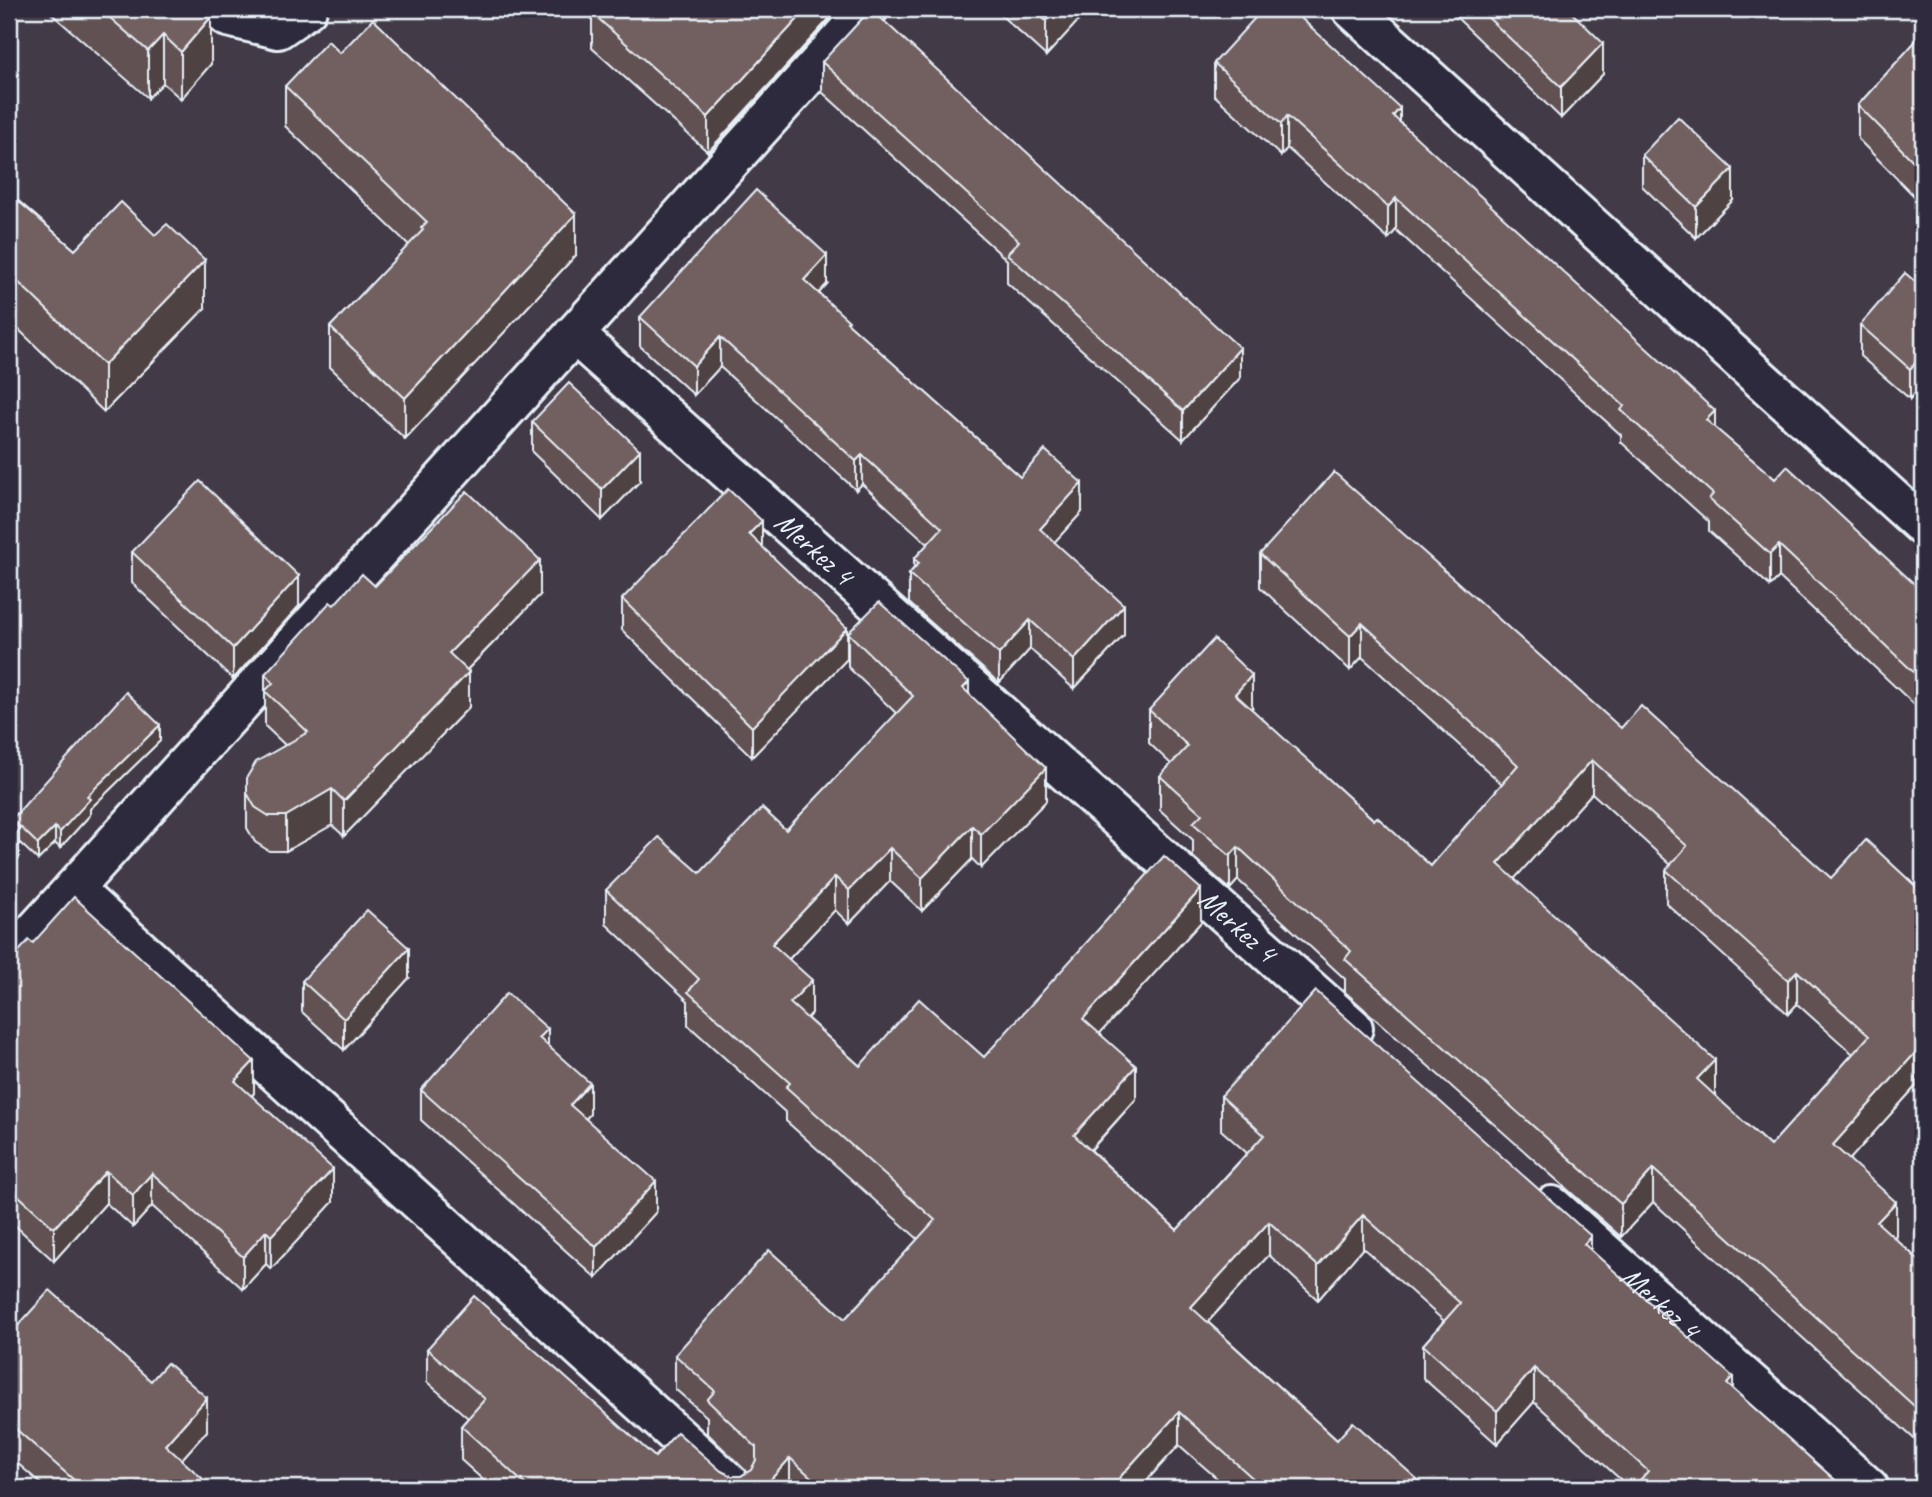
<svg xmlns="http://www.w3.org/2000/svg" width="1932" height="1497" font-family="Caveat,sans-serif">
<rect width="100%" height="100%" fill="#433a47"/>
<filter id="ink" filterUnits="userSpaceOnUse"><feTurbulence type="fractalNoise" baseFrequency=".0143" numOctaves="2"/><feDisplacementMap in="SourceGraphic" scale="14" xChannelSelector="R" yChannelSelector="G"/><feConvolveMatrix kernelMatrix="1 2 1 2 8 2 1 2 1" color-interpolation-filters="sRGB"/></filter>
<g filter="url(#ink)">
<g fill="none" stroke-linecap="round" stroke-linejoin="round">
<g stroke="#e8f1f8" stroke-width="44">
<g id="minor">
<path d="M 219,9 L 228,17 L 278,29 L 307,9"/>
<path d="M 1352,9 L 1923,526"/>
<path id="s1" d="M 574,334 L 1353,1028"/>
<path d="M 9,959 L 73,889"/>
<path id="s2" d="M 1552,1206 L 1869,1488"/>
<path d="M 735,1488 L 73,889 L 868,9"/>
</g>
</g>
<use href="#minor" stroke="#2f2a3d" stroke-width="38"/>
</g>
<g fill="#625152" stroke="#e8f1f8" stroke-width="2" fill-rule="evenodd">
<path d="M 46,9 L 202,9 L 211,64 L 181,99 L 163,83 L 148,98 Z"/>
<path d="M 838,9 L 708,152 L 592,48 L 592,13 Z"/>
<path d="M 994,9 L 1089,9 L 1046,56 Z"/>
<path d="M 1451,9 L 1568,9 L 1603,74 L 1561,118 L 1451,12 Z"/>
<path d="M 1923,33 L 1923,205 L 1858,139 L 1858,105 Z"/>
<path d="M 340,53 L 576,255 L 405,439 L 330,367 L 330,327 L 409,245 L 285,126 L 285,86 Z"/>
<path d="M 822,62 L 1240,378 L 1183,440 L 1007,283 L 1007,260 L 822,92 Z"/>
<path d="M 1214,63 L 1400,123 L 1715,428 L 1775,479 L 1923,592 L 1923,713 L 1779,577 L 1770,586 L 1709,531 L 1709,522 L 1621,442 L 1621,435 L 1396,230 L 1388,239 L 1287,148 L 1281,156 L 1214,95 Z"/>
<path d="M 1642,155 L 1733,200 L 1696,238 L 1642,186 Z"/>
<path d="M 9,193 L 75,250 L 205,308 L 104,412 L 14,325 Z"/>
<path d="M 827,284 L 819,293 L 849,324 L 1020,477 L 1082,512 L 1054,542 L 1124,635 L 1074,689 L 1030,649 L 999,683 L 909,603 L 909,574 L 914,568 L 914,559 L 928,544 L 862,484 L 856,490 L 720,367 L 694,395 L 640,346 L 640,317 Z"/>
<path d="M 1923,288 L 1923,384 L 1910,399 L 1860,356 L 1860,325 Z"/>
<path d="M 532,422 L 640,481 L 602,520 L 532,452 Z"/>
<path d="M 762,547 L 847,659 L 752,757 L 622,630 L 622,599 Z"/>
<path d="M 132,552 L 299,606 L 233,679 L 132,583 Z"/>
<path d="M 1260,554 L 1621,728 L 1831,878 L 1923,893 L 1923,1092 L 1916,1086 L 1849,1160 L 1896,1235 L 1893,1237 L 1923,1264 L 1923,1447 L 1653,1202 L 1621,1237 L 1345,992 L 1345,979 L 1238,880 L 1230,889 L 1193,857 L 1193,840 L 1160,810 L 1160,776 L 1171,764 L 1149,743 L 1149,710 L 1252,708 L 1251,709 L 1374,820 L 1431,866 L 1502,784 L 1362,657 L 1350,670 L 1260,587 ZM 1592,793 L 1671,865 L 1666,870 L 1666,903 L 1788,1014 L 1797,1004 L 1853,1054 L 1770,1146 L 1714,1095 L 1715,1094 L 1514,879 Z"/>
<path d="M 375,586 L 540,595 L 467,670 L 469,707 L 344,836 L 332,825 L 286,851 L 269,851 L 255,842 L 247,828 L 247,777 L 285,745 L 265,726 L 265,674 L 334,605 Z"/>
<path d="M 848,633 L 969,694 L 1046,801 L 981,868 L 972,859 L 922,911 L 890,881 L 849,924 L 835,910 L 789,959 L 812,1013 L 807,1018 L 860,1066 L 984,1057 L 1201,922 L 1100,1033 L 1136,1099 L 1091,1150 L 1177,1230 L 1247,1153 L 1221,1130 L 1221,1096 L 1591,1250 L 1733,1389 L 1844,1488 L 1630,1488 L 1534,1402 L 1497,1444 L 1423,1378 L 1423,1345 L 1444,1321 L 1363,1248 L 1318,1300 L 1269,1255 L 1208,1322 L 1337,1440 L 1427,1488 L 1228,1488 L 1179,1445 L 1140,1488 L 492,1488 L 461,1460 L 461,1426 L 468,1418 L 427,1382 L 427,1349 L 655,1457 L 721,1471 L 731,1476 L 741,1476 L 747,1472 L 707,1433 L 707,1417 L 675,1389 L 675,1355 L 845,1319 L 918,1239 L 786,1121 L 786,1113 L 688,1025 L 688,1001 L 606,924 L 606,890 L 700,873 L 786,830 L 897,714 L 848,667 Z"/>
<path d="M 160,741 L 90,809 L 90,815 L 60,848 L 55,843 L 38,860 L 19,842 L 19,858 L 9,870 L 9,819 L 12,822 L 12,819 Z"/>
<path d="M 9,962 L 254,1093 L 252,1096 L 333,1202 L 271,1269 L 266,1264 L 243,1289 L 152,1206 L 133,1227 L 106,1203 L 54,1261 L 9,1220 Z"/>
<path d="M 409,978 L 344,1050 L 302,1012 L 302,981 Z"/>
<path d="M 548,1046 L 590,1114 L 586,1119 L 656,1212 L 596,1278 L 421,1120 L 421,1090 Z"/>
<path d="M 9,1324 L 15,1329 L 151,1381 L 207,1431 L 181,1460 L 213,1488 L 46,1488 L 9,1456 Z"/>
</g>
<g fill="#504242" stroke="#e8f1f8" stroke-width="2">
<path d="M 807,9 L 838,9 L 708,152 L 708,117 Z"/>
<path d="M 1058,9 L 1089,9 L 1046,56 L 1046,21 Z"/>
<path d="M 211,17 L 211,64 L 181,99 L 181,52 Z"/>
<path d="M 163,35 L 163,83 L 148,98 L 148,51 Z"/>
<path d="M 1603,43 L 1603,74 L 1561,118 L 1561,87 Z"/>
<path d="M 1400,108 L 1400,139 L 1393,116 Z"/>
<path d="M 1287,116 L 1287,148 L 1281,156 L 1281,124 Z"/>
<path d="M 1733,169 L 1733,200 L 1696,238 L 1696,207 Z"/>
<path d="M 1396,198 L 1396,230 L 1388,239 L 1388,207 Z"/>
<path d="M 576,214 L 576,255 L 405,439 L 405,398 Z"/>
<path d="M 827,255 L 827,284 L 804,309 L 804,280 Z"/>
<path d="M 205,260 L 205,308 L 104,412 L 104,365 Z"/>
<path d="M 14,278 L 14,325 L 9,330 L 9,283 Z"/>
<path d="M 720,337 L 720,367 L 694,395 L 694,366 Z"/>
<path d="M 1240,348 L 1240,378 L 1183,440 L 1183,411 Z"/>
<path d="M 1923,353 L 1923,384 L 1910,399 L 1910,369 Z"/>
<path d="M 1715,411 L 1715,443 L 1706,420 Z"/>
<path d="M 640,450 L 640,481 L 602,520 L 602,489 Z"/>
<path d="M 862,455 L 862,484 L 856,490 L 856,461 Z"/>
<path d="M 1082,483 L 1082,512 L 1040,558 L 1040,529 Z"/>
<path d="M 762,521 L 762,551 L 749,534 Z"/>
<path d="M 1779,545 L 1779,577 L 1770,586 L 1770,554 Z"/>
<path d="M 540,560 L 540,595 L 449,688 L 449,653 Z"/>
<path d="M 299,576 L 299,606 L 233,679 L 233,648 Z"/>
<path d="M 1124,605 L 1124,635 L 1074,689 L 1074,660 Z"/>
<path d="M 1030,620 L 1030,649 L 999,683 L 999,654 Z"/>
<path d="M 1362,623 L 1362,657 L 1350,670 L 1350,636 Z"/>
<path d="M 847,628 L 847,659 L 752,757 L 752,727 Z"/>
<path d="M 469,672 L 469,707 L 344,836 L 344,801 Z"/>
<path d="M 1252,675 L 1252,708 L 1235,727 L 1235,694 Z"/>
<path d="M 969,682 L 969,715 L 963,688 Z"/>
<path d="M 160,725 L 160,741 L 90,809 L 90,815 L 60,848 L 60,832 L 87,796 Z"/>
<path d="M 1592,760 L 1592,793 L 1498,897 L 1498,864 Z"/>
<path d="M 1046,768 L 1046,801 L 981,868 L 981,834 Z"/>
<path d="M 332,789 L 332,825 L 286,851 L 286,816 Z"/>
<path d="M 972,826 L 972,859 L 922,911 L 922,878 Z"/>
<path d="M 55,827 L 55,843 L 38,860 L 38,844 Z"/>
<path d="M 19,828 L 19,858 L 9,870 L 9,840 Z"/>
<path d="M 1238,847 L 1238,880 L 1230,889 L 1230,856 Z"/>
<path d="M 890,848 L 890,881 L 849,924 L 849,890 Z"/>
<path d="M 835,877 L 835,910 L 772,977 L 772,944 Z"/>
<path d="M 1201,889 L 1201,922 L 1083,1052 L 1083,1019 Z"/>
<path d="M 409,948 L 409,978 L 344,1050 L 344,1019 Z"/>
<path d="M 1797,971 L 1797,1004 L 1788,1014 L 1788,980 Z"/>
<path d="M 812,980 L 812,1013 L 790,1036 L 790,1003 Z"/>
<path d="M 548,1029 L 548,1060 L 539,1038 Z"/>
<path d="M 1916,1052 L 1916,1086 L 1833,1178 L 1833,1145 Z"/>
<path d="M 1715,1060 L 1715,1094 L 1697,1113 L 1697,1079 Z"/>
<path d="M 254,1061 L 254,1093 L 235,1114 L 235,1081 Z"/>
<path d="M 1136,1066 L 1136,1099 L 1074,1168 L 1074,1135 Z"/>
<path d="M 590,1083 L 590,1114 L 570,1136 L 570,1105 Z"/>
<path d="M 333,1169 L 333,1202 L 271,1269 L 271,1236 Z"/>
<path d="M 1653,1169 L 1653,1202 L 1621,1237 L 1621,1204 Z"/>
<path d="M 106,1171 L 106,1203 L 54,1261 L 54,1228 Z"/>
<path d="M 152,1173 L 152,1206 L 133,1227 L 133,1195 Z"/>
<path d="M 656,1181 L 656,1212 L 596,1278 L 596,1247 Z"/>
<path d="M 1896,1202 L 1896,1235 L 1877,1256 L 1877,1222 Z"/>
<path d="M 1363,1215 L 1363,1248 L 1318,1300 L 1318,1266 Z"/>
<path d="M 1269,1222 L 1269,1255 L 1191,1340 L 1191,1307 Z"/>
<path d="M 266,1231 L 266,1264 L 243,1289 L 243,1257 Z"/>
<path d="M 1591,1236 L 1591,1270 L 1584,1244 Z"/>
<path d="M 1534,1368 L 1534,1402 L 1497,1444 L 1497,1411 Z"/>
<path d="M 1733,1377 L 1733,1410 L 1727,1384 Z"/>
<path d="M 207,1398 L 207,1431 L 165,1478 L 165,1445 Z"/>
<path d="M 1179,1412 L 1179,1445 L 1140,1488 L 1110,1488 Z"/>
<path d="M 790,1458 L 790,1488 L 763,1488 Z"/>
</g>
<g fill="#725e5f" stroke="#e8f1f8" stroke-width="2" fill-rule="evenodd">
<path d="M 100,9 L 202,9 L 211,17 L 181,52 L 163,35 L 148,51 Z"/>
<path d="M 596,9 L 807,9 L 708,117 L 592,13 Z"/>
<path d="M 871,9 L 1240,348 L 1183,411 L 1007,254 L 1019,241 L 822,62 Z"/>
<path d="M 1033,9 L 1058,9 L 1046,21 Z"/>
<path d="M 1263,9 L 1291,9 L 1400,108 L 1393,116 L 1715,411 L 1706,420 L 1775,479 L 1787,466 L 1923,592 L 1923,681 L 1779,545 L 1770,554 L 1709,499 L 1713,494 L 1621,410 L 1624,406 L 1396,198 L 1388,207 L 1287,116 L 1281,124 L 1214,63 Z"/>
<path d="M 1479,9 L 1568,9 L 1603,43 L 1561,87 Z"/>
<path d="M 373,19 L 576,214 L 405,398 L 330,327 L 423,230 L 421,228 L 427,222 L 285,86 L 328,41 L 340,53 Z"/>
<path d="M 1923,33 L 1923,171 L 1858,105 Z"/>
<path d="M 1678,117 L 1733,169 L 1696,207 L 1642,155 Z"/>
<path d="M 756,190 L 827,255 L 804,280 L 849,321 L 847,322 L 1020,477 L 1045,450 L 1082,483 L 1040,529 L 1124,605 L 1074,660 L 1030,620 L 999,654 L 909,574 L 919,563 L 914,559 L 942,528 L 862,455 L 856,461 L 720,337 L 694,366 L 640,317 Z"/>
<path d="M 9,193 L 75,250 L 121,202 L 155,235 L 167,224 L 205,260 L 104,365 L 14,278 L 9,283 Z"/>
<path d="M 1905,273 L 1923,288 L 1923,353 L 1910,369 L 1860,325 Z"/>
<path d="M 569,383 L 640,450 L 602,489 L 532,422 Z"/>
<path d="M 1334,472 L 1621,728 L 1641,706 L 1831,878 L 1866,840 L 1923,893 L 1923,1059 L 1916,1052 L 1833,1145 L 1896,1202 L 1877,1222 L 1923,1264 L 1923,1414 L 1653,1169 L 1621,1204 L 1345,959 L 1351,951 L 1238,847 L 1230,856 L 1193,823 L 1202,814 L 1160,776 L 1188,746 L 1149,710 L 1214,639 L 1252,675 L 1235,694 L 1374,820 L 1377,817 L 1431,866 L 1518,765 L 1362,623 L 1350,636 L 1260,554 ZM 1592,760 L 1687,846 L 1666,870 L 1788,980 L 1797,971 L 1869,1036 L 1770,1146 L 1697,1079 L 1715,1060 L 1498,864 Z"/>
<path d="M 200,481 L 299,576 L 233,648 L 132,552 Z"/>
<path d="M 728,489 L 762,521 L 749,534 L 847,628 L 752,727 L 622,599 Z"/>
<path d="M 467,491 L 540,560 L 449,653 L 469,672 L 344,801 L 332,789 L 286,816 L 269,816 L 255,807 L 247,793 L 247,777 L 256,762 L 308,732 L 265,691 L 273,683 L 265,674 L 330,602 L 334,605 L 362,574 L 375,586 Z"/>
<path d="M 879,602 L 969,682 L 963,688 L 1046,768 L 981,834 L 972,826 L 922,878 L 890,848 L 849,890 L 835,877 L 772,944 L 812,980 L 790,1003 L 860,1066 L 919,999 L 984,1057 L 1164,856 L 1201,889 L 1083,1019 L 1136,1066 L 1074,1135 L 1177,1230 L 1264,1135 L 1221,1096 L 1316,991 L 1591,1236 L 1584,1244 L 1733,1377 L 1727,1384 L 1844,1488 L 1633,1488 L 1648,1471 L 1534,1368 L 1497,1411 L 1423,1345 L 1460,1303 L 1363,1215 L 1318,1266 L 1269,1222 L 1191,1307 L 1337,1440 L 1353,1422 L 1427,1488 L 1249,1488 L 1256,1481 L 1179,1412 L 1110,1488 L 823,1488 L 790,1458 L 763,1488 L 529,1488 L 461,1426 L 485,1399 L 427,1349 L 474,1296 L 655,1457 L 677,1432 L 721,1471 L 731,1476 L 741,1476 L 751,1470 L 756,1460 L 756,1447 L 707,1400 L 715,1391 L 675,1355 L 769,1250 L 845,1319 L 935,1220 L 786,1087 L 790,1083 L 688,992 L 699,979 L 606,890 L 659,837 L 700,873 L 762,808 L 786,830 L 913,696 L 848,633 Z"/>
<path d="M 126,692 L 160,725 L 87,796 L 90,799 L 60,832 L 55,827 L 38,844 L 12,819 Z"/>
<path d="M 9,819 L 19,828 L 9,840 Z"/>
<path d="M 74,897 L 254,1061 L 235,1081 L 333,1169 L 271,1236 L 266,1231 L 243,1257 L 152,1173 L 133,1195 L 106,1171 L 54,1228 L 9,1187 L 9,962 L 29,940 L 33,943 Z"/>
<path d="M 367,910 L 409,948 L 344,1019 L 302,981 Z"/>
<path d="M 507,993 L 548,1029 L 539,1038 L 590,1083 L 570,1105 L 656,1181 L 596,1247 L 421,1090 Z"/>
<path d="M 50,1290 L 151,1381 L 167,1363 L 207,1398 L 165,1445 L 213,1488 L 83,1488 L 9,1423 L 9,1324 L 15,1329 Z"/>
</g>
</g>
<g text-anchor="middle" stroke-width="7" stroke-linejoin="round" paint-order="stroke">
<g font-size="30" fill="#e8f1f8" stroke="#2f2a3d">
<text dy="10" stroke="none"><textPath href="#s1" startOffset="322">Merkez 4</textPath></text>
<text dy="10" stroke="none"><textPath href="#s1" startOffset="889">Merkez 4</textPath></text>
<text dy="10" stroke="none"><textPath href="#s2" startOffset="145">Merkez 4</textPath></text>
</g>
</g>
<rect width="1932" height="1497" fill="none" stroke="#2f2a3d" stroke-width="35"/>
<rect x="18" y="18" width="1897" height="1462" fill="none" stroke="#e8f1f8" stroke-width="2.5" filter="url(#ink)"/>
</svg>
